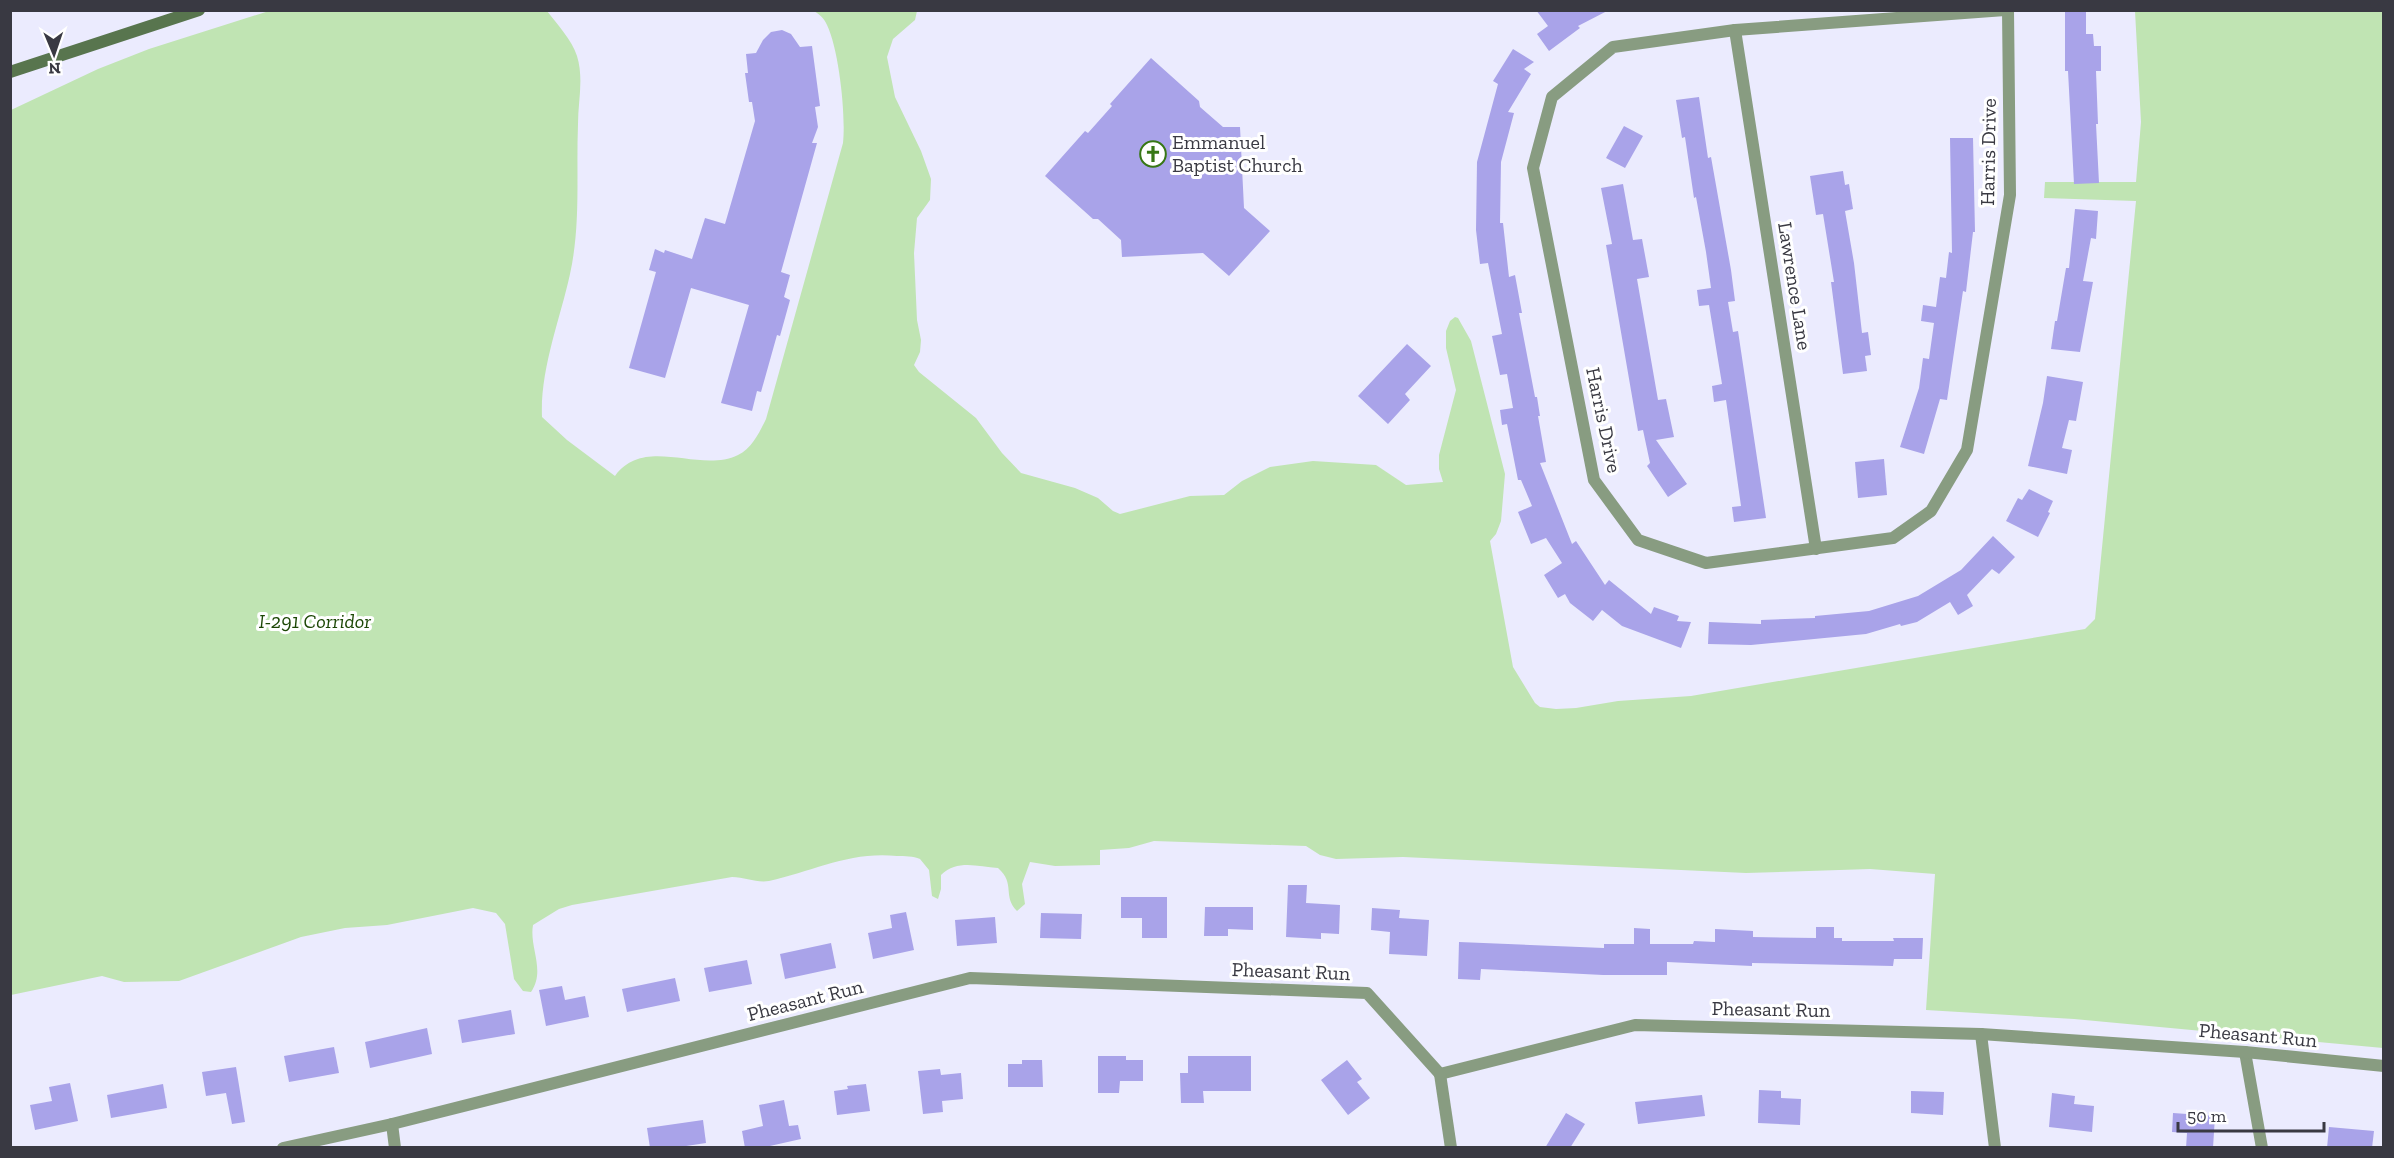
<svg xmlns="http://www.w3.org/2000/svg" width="2394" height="1158" font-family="'Zilla Slab',serif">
<rect width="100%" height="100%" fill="#ebebfe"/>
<path fill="#c0e4b3" d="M 269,11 L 547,11 C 557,24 572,40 577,56 C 584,79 578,101 578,124 C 576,175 581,224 570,274 C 560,320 540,369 542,417 L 567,440 L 615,476 C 645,435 699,474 738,455 C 752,449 760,431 766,419 L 843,143 C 846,115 839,50 827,25 C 824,18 819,14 814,11 L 917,11 L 915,20 L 893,39 L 887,57 L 895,97 L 921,151 L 931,179 L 930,200 L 917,218 L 914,253 L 917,320 L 921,340 L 920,352 L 914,365 L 919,372 L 976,418 L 1002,453 L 1021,473 L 1075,488 L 1098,498 L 1113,511 L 1120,514 L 1190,496 L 1224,495 L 1242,481 L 1270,467 L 1313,461 L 1376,465 L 1406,485 L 1443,482 L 1439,469 L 1439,455 L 1456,390 L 1446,348 L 1446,331 L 1450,321 L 1455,317 L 1458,318 L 1471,341 L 1505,474 L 1501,521 L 1496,534 L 1490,541 L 1513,667 L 1535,703 L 1540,707 L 1556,709 L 1576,708 L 1618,701 L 1691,696 L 2085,629 L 2095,619 L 2136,201 L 2044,198 L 2045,182 L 2136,182 L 2141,122 L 2135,11 L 2383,11 L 2383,1048 L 2074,1019 L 1926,1010 L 1935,874 L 1870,869 L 1746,873 L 1403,857 L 1336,859 L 1320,855 L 1306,846 L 1154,841 L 1129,848 L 1100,850 L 1100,865 L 1055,866 L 1030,862 L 1022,884 L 1025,904 L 1017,911 C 1002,896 1016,884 998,868 C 978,867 958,859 941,875 L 941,889 L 938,899 L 932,896 L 929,870 L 920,859 C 913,856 905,856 897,856 C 850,851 814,871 769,881 C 756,883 745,877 732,877 L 572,905 L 559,909 L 533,925 C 529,948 546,970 531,992 L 523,991 L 514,979 L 505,924 L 496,913 L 473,908 L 387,925 L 345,928 L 301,937 L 179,981 L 124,982 L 102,976 L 11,995 L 11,110 L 98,69 L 149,49 Z"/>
<g fill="#a9a3e9">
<path d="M 1536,10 L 1609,10 L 1578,26 L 1580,28 L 1549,51 L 1537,34 L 1548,26 Z"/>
<path d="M 2065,10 L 2086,10 L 2086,34 L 2093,34 L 2094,46 L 2101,46 L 2101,71 L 2096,71 L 2098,124 L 2096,124 L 2099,183 L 2074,184 L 2068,71 L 2065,71 Z"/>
<path d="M 782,30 L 791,34 L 800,47 L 812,46 L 820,106 L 815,107 L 818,127 L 812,143 L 817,143 L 781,272 L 790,275 L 784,297 L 790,300 L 780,336 L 777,335 L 761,392 L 757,391 L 752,411 L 721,403 L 749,305 L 691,288 L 665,378 L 629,368 L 656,272 L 649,270 L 655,249 L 664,253 L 665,250 L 692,259 L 705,218 L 725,224 L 755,121 L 752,102 L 749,102 L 745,73 L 748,73 L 746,54 L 756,53 L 763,40 L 771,32 Z"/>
<path d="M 1513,49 L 1534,62 L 1524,69 L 1531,74 L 1508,112 L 1514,113 L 1501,162 L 1500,223 L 1503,223 L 1509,277 L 1515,275 L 1522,313 L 1519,313 L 1535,397 L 1537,397 L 1540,416 L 1538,416 L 1546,462 L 1540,463 L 1572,544 L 1576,541 L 1605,585 L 1609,580 L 1651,614 L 1654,607 L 1679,616 L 1677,621 L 1691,622 L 1681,648 L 1622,626 L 1602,610 L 1593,621 L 1570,603 L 1565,594 L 1558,598 L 1544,575 L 1562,563 L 1546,538 L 1531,544 L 1518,512 L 1532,506 L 1521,480 L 1518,480 L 1507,424 L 1502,425 L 1500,410 L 1513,408 L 1507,374 L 1500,375 L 1492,336 L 1502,334 L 1488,263 L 1480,264 L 1476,230 L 1477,162 L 1498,84 L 1493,81 Z"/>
<path d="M 1151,58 L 1199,101 L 1200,107 L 1223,127 L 1240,127 L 1244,208 L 1270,231 L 1229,276 L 1203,253 L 1122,257 L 1121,240 L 1098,219 L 1093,219 L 1045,176 L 1085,131 L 1088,133 L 1112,106 L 1110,104 Z"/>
<path d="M 1699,97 L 1708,158 L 1711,157 L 1731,270 L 1735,301 L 1728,302 L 1733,332 L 1738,331 L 1766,518 L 1734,522 L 1732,507 L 1741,506 L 1726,400 L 1714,402 L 1712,386 L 1722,384 L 1709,305 L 1699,306 L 1697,290 L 1711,288 L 1706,252 L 1696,197 L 1694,198 L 1685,137 L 1682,138 L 1676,100 Z"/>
<path d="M 1624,126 L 1643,136 L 1625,168 L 1606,158 Z"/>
<path d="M 1950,138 L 1973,138 L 1975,232 L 1973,232 L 1966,292 L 1963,291 L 1947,400 L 1940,399 L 1924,454 L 1900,447 L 1919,388 L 1923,358 L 1929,359 L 1934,323 L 1921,321 L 1923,305 L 1936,307 L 1940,277 L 1946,278 L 1949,252 L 1952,253 Z"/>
<path d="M 1843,171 L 1845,185 L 1849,184 L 1853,209 L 1845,211 L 1854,263 L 1862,333 L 1868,332 L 1871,355 L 1865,356 L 1867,371 L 1843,374 L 1831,282 L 1834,282 L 1823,214 L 1816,215 L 1810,176 Z"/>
<path d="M 1623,184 L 1633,240 L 1642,239 L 1649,277 L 1637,279 L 1658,400 L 1666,399 L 1674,437 L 1656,440 L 1687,484 L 1668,497 L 1647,466 L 1650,463 L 1643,430 L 1638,431 L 1606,245 L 1612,244 L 1601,188 Z"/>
<path d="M 2075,209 L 2098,211 L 2096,239 L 2091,238 L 2083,281 L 2093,282 L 2080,352 L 2051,349 L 2055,321 L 2057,321 L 2066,268 L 2069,268 Z"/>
<path d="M 1407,344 L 1431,366 L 1405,394 L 1410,400 L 1388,424 L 1358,396 Z"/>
<path d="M 2047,376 L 2083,382 L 2076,421 L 2069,420 L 2062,448 L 2072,450 L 2067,474 L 2028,466 L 2043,403 Z"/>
<path d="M 1884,459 L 1887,495 L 1858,498 L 1855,462 Z"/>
<path d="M 2029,489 L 2053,501 L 2048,512 L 2050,513 L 2038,537 L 2006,521 L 2018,498 L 2022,500 Z"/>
<path d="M 1993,536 L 2015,557 L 1999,574 L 1992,569 L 1967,595 L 1973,606 L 1958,615 L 1950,602 L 1917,622 L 1901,626 L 1900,624 L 1866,634 L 1751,645 L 1708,644 L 1709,622 L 1761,624 L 1761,620 L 1815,618 L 1815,616 L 1869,611 L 1918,596 L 1961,570 Z"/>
<path d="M 1288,885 L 1307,885 L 1306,903 L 1340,905 L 1339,934 L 1321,933 L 1321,939 L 1286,937 Z"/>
<path d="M 1121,897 L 1167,897 L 1167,938 L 1142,938 L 1142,918 L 1121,918 Z"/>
<path d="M 1205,907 L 1253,907 L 1253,930 L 1228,929 L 1228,936 L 1204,936 Z"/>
<path d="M 1372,908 L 1400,910 L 1399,918 L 1429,920 L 1427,956 L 1389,954 L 1390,932 L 1371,930 Z"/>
<path d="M 906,912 L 914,950 L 873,959 L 868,933 L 892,928 L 890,915 Z"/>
<path d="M 1041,913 L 1082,914 L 1081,939 L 1040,938 Z"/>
<path d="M 995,917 L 997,943 L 957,946 L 955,920 Z"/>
<path d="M 1816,927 L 1834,927 L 1834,938 L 1842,938 L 1842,941 L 1894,941 L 1893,938 L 1923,938 L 1922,959 L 1894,959 L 1893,966 L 1752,963 L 1752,966 L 1667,962 L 1667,975 L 1603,975 L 1481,969 L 1480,980 L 1458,979 L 1459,942 L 1604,948 L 1604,944 L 1634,944 L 1634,928 L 1650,929 L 1650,944 L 1693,944 L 1694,941 L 1715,942 L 1715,929 L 1753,931 L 1753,937 L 1816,938 Z"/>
<path d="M 831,943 L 836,968 L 785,979 L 780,954 Z"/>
<path d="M 747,960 L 752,984 L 709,992 L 704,968 Z"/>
<path d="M 675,978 L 680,1001 L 627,1012 L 622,989 Z"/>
<path d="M 562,986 L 565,1000 L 585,996 L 589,1017 L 546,1026 L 539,990 Z"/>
<path d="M 511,1010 L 515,1034 L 462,1043 L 458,1020 Z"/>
<path d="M 427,1028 L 432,1054 L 370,1068 L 365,1042 Z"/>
<path d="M 334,1047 L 339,1073 L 289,1082 L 284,1056 Z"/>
<path d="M 1098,1056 L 1126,1056 L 1126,1060 L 1143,1060 L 1143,1081 L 1120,1081 L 1119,1093 L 1098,1093 Z"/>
<path d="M 1188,1056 L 1251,1056 L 1251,1091 L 1203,1091 L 1204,1103 L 1181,1103 L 1180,1073 L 1188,1073 Z"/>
<path d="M 1022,1060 L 1042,1060 L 1043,1087 L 1008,1087 L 1008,1064 L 1022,1064 Z"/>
<path d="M 1347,1060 L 1362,1079 L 1357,1082 L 1370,1098 L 1348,1115 L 1321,1080 Z"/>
<path d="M 236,1067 L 245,1122 L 232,1124 L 226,1093 L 206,1096 L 202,1072 Z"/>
<path d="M 940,1069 L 941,1075 L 961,1073 L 963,1099 L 942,1101 L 943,1112 L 923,1114 L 918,1071 Z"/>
<path d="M 70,1083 L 78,1121 L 35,1130 L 30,1105 L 52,1101 L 49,1087 Z"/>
<path d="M 163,1084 L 167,1108 L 111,1118 L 107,1095 Z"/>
<path d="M 866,1084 L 870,1111 L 837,1115 L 834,1091 L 848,1089 L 847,1086 Z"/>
<path d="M 1759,1090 L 1781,1091 L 1781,1098 L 1801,1099 L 1800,1125 L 1758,1123 Z"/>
<path d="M 1911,1091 L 1944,1092 L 1943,1115 L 1911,1113 Z"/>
<path d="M 2052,1093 L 2075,1096 L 2074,1104 L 2094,1106 L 2092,1132 L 2049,1127 Z"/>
<path d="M 1702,1095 L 1705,1116 L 1638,1124 L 1635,1102 Z"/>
<path d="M 784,1100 L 789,1126 L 798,1125 L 801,1139 L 761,1148 L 745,1148 L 742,1131 L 763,1126 L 759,1105 Z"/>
<path d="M 1566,1113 L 1585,1124 L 1570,1148 L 1545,1148 Z"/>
<path d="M 2173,1113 L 2215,1116 L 2213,1148 L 2186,1148 L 2187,1133 L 2172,1132 Z"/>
<path d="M 703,1120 L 706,1143 L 673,1148 L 650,1148 L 647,1128 Z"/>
<path d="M 2329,1127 L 2374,1131 L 2372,1148 L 2327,1148 Z"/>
</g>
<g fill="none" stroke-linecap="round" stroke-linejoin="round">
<g stroke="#889c81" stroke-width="12">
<path d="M 2005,10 L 1735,30 L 1613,47 L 1552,97 L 1533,168 L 1594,480 L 1638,540 L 1706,563 L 1893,538 L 1931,511 L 1967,450 L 2010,195 L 2008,10"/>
<path d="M 1735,30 L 1816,549"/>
<path d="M 1981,1034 L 1995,1148"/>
<path d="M 2245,1052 L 2262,1148"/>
<path d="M 1440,1074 L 1635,1025 L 1981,1034 L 2245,1052 L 2384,1066"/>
<path d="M 1440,1074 L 1451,1148"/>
<path d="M 392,1124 L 395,1148"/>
<path d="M 283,1148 L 392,1124 L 970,978 L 1367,993 L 1440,1074"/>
</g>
<path stroke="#58754e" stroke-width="12" d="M 10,72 L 199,10"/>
</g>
<defs>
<g id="church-ring" transform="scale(1.35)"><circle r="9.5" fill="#fff" stroke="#377715" stroke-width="1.5"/><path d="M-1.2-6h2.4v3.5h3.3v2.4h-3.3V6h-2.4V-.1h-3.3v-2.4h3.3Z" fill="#377715"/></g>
</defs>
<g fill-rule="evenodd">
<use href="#church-ring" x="1153" y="154"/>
</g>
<g text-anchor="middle" stroke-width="6" stroke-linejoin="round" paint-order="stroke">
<g font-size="20" fill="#393942" stroke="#fff" text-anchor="start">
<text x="1172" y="149">Emmanuel<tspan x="1172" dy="23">Baptist Church</tspan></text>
</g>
<g font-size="20" fill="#393942" stroke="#fff">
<text transform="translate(1988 152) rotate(-89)" y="7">Harris Drive</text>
<text transform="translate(1795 286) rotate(81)" y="7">Lawrence Lane</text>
<text transform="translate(1604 420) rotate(78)" y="7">Harris Drive</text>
<text transform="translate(1291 971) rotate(2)" y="7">Pheasant Run</text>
<text transform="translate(805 1000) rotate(-14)" y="7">Pheasant Run</text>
<text transform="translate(1771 1009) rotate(1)" y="7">Pheasant Run</text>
<text transform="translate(2258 1035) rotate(5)" y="7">Pheasant Run</text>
</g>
<g font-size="20" font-style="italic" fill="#1c4705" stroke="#fff">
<text x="315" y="628">I-291 Corridor</text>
</g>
</g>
<rect width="2394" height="1158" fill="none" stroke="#393942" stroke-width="24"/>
<g transform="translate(54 54) rotate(178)" stroke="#ffffff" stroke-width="4.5" paint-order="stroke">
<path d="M0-4.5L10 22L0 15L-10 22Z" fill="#393942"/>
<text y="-9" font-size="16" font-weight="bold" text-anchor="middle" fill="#393942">N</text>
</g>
<path d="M2178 1122v9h146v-9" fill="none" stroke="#393942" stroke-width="3"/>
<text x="2187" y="1122" font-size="18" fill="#393942" stroke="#ffffff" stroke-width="4.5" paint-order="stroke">50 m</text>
</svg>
